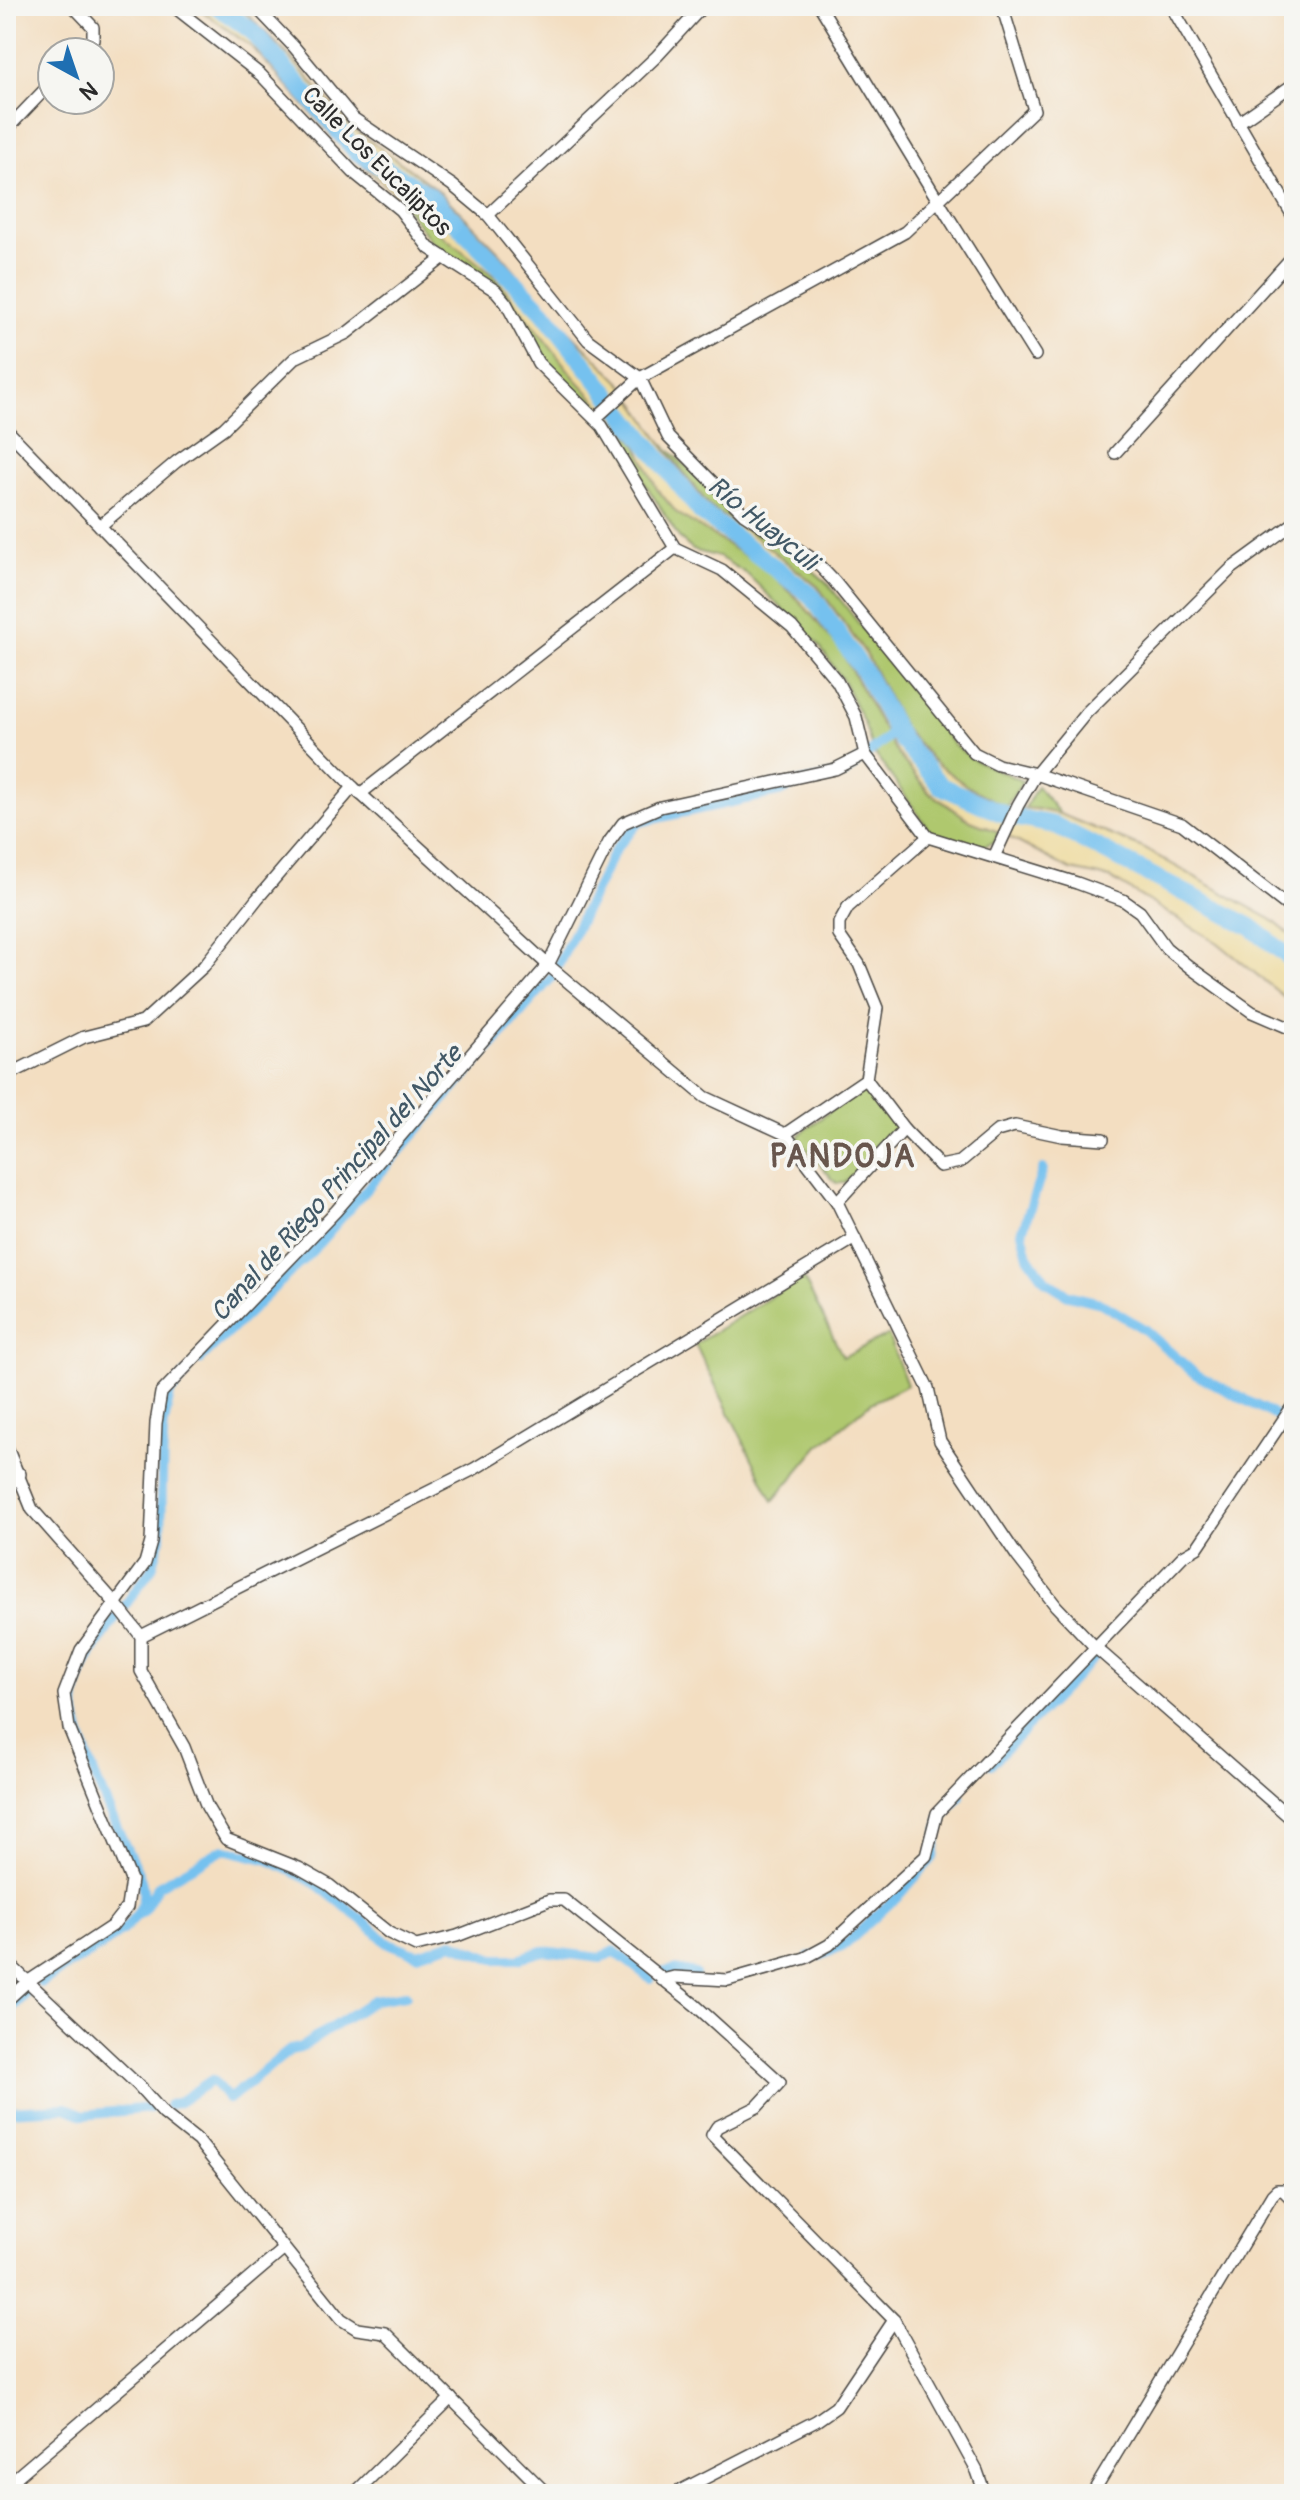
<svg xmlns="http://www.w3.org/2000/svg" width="1300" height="2500" font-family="Pangolin,sans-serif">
<rect width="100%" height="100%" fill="#f6f6f2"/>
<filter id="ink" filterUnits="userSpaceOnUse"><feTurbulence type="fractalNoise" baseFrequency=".0125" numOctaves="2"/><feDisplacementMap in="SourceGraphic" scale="16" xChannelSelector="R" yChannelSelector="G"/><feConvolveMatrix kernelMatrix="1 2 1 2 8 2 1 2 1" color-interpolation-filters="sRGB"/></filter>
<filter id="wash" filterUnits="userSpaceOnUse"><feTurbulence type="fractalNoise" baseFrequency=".006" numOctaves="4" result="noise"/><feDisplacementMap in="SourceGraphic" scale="32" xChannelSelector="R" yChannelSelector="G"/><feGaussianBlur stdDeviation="1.8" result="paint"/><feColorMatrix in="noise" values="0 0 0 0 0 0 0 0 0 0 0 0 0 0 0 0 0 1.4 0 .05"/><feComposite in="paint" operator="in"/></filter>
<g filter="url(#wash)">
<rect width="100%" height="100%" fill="#f3dec1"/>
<g fill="#afc86e" stroke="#6d7a4c" stroke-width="2">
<path d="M 398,198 L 494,276 L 575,378 L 603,406 L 597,410 L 542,360 L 498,287 L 433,243 Z"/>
<path d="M 614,418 L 636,443 L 657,489 L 677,513 L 765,568 L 800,601 L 840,649 L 897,753 L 929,793 L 971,821 L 999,832 L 994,842 L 981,847 L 931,832 L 873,751 L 864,723 L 844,682 L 818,644 L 747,574 L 719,557 L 693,550 L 680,539 L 607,423 Z"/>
<path d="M 660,441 C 692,472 723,503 758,531 C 782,549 807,563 828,584 L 953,744 L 974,760 L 1023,781 L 1006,807 L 968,787 L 933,761 L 904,728 L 866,654 L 818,587 L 750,533 L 710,507 Z"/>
<path d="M 1037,786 L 1060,814 L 1036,809 L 1024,810 Z"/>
<path d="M 865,1088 L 894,1122 L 897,1130 L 845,1183 L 836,1183 L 798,1139 L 800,1134 L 858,1090 Z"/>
<path d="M 803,1277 L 843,1357 L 888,1335 L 907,1385 L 871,1403 L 818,1447 L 773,1501 L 695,1344 Z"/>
</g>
<path fill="#eeda9e" stroke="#8c8264" stroke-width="2" d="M 195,6 L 237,6 L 244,11 L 293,60 L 351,127 L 438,190 L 500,253 L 553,315 L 625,387 L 675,463 L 710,507 L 750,533 L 818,587 L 866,654 L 904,728 L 933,761 L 968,787 L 1006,807 L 1036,809 L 1060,814 L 1143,848 L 1272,920 L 1294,938 L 1294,1005 L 1218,943 L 1110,878 L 1071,870 L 999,832 L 971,821 L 929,792 L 897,753 L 840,649 L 800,601 L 765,568 L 677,513 L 657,489 L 636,443 L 575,378 L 494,276 L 437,231 L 341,146 L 253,48 Z"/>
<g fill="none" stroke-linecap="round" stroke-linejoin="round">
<g stroke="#75c1ef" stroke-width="10">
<path d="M 559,963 L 616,848 L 639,822 L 782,791 L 798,783 L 844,774 L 888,737 L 893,725"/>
<path d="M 1043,1169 L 1022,1232 L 1028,1256 L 1046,1281 L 1068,1295 L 1101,1303 L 1144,1329 L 1195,1374 L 1280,1418"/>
<path d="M 200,1360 L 313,1250 L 551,978"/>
<path d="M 1289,1423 L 1294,1426"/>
<path d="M 126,1604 L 152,1568 L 161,1538 L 163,1429 L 170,1393 L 186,1374"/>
<path d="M 991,1764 L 1096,1656"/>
<path d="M 133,1919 L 144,1910 L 158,1886 L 223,1849 L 269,1860 L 314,1882 L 372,1928 L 386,1942 L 417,1954 L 453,1943 L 494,1959 L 518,1959 L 543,1951 L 601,1958 L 614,1951 L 650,1978"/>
<path d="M 809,1957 L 822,1955 L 846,1944 L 905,1889 L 933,1857 L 941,1819 L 960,1796"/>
<path d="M 661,1973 L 675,1970 L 695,1974"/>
<path d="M 41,1983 C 67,1963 129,1938 141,1906 C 148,1887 137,1871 129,1854 C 114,1822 76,1739 75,1706 C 75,1673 98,1644 115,1618"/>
<path d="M 6,2014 L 27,1993"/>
<path d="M 169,2105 L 179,2102 L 212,2080 L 229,2099 L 290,2050 L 300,2048 L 374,2000 L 406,1995"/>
<path d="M 6,2111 L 66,2108 L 84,2115 L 150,2108"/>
</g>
<path stroke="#75c1ef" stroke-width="18" d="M 217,6 L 253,32 L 356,151 L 429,195 L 543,311 L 701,512 L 812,596 L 865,673 L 901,739 L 941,786 L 1008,816 L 1054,825 L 1251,927 L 1294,961"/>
</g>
</g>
<g filter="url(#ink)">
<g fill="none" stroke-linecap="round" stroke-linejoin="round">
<g stroke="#494642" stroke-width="14">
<g id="minor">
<path d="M 73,6 L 93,27 L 93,39 L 81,52"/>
<path d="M 173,6 L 261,75 L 353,172 L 400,210 L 429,248 L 496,291 L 506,303 L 538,363 L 602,426 L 675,548 L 722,570 L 792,627 L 837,681 L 856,717 L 865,754 L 928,837 L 1077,883 L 1123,900 L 1140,912 L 1166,948 L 1192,969 L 1252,1012 L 1294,1030"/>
<path d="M 255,6 L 295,48 L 353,118 L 452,185 L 488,215 L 588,340 L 640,378 L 668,437 L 744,514 L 813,559 L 834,581 L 974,753 L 998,765 L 1036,774 L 1182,824 L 1294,911"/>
<path d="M 820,6 L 939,202 L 1035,355"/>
<path d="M 1171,6 L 1294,218"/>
<path d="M 1238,123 L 1294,84"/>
<path d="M 6,130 L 52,82"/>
<path d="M 488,215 L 657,56 L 703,6 L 718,6"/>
<path d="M 596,418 L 640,378 L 905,232 L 1034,110 L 1002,6"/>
<path d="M 6,429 L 353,787 L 548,965 L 705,1097 L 785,1134 L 837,1202 L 928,1388 L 940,1441 L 1017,1556 L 1056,1606 L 1095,1647 L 1294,1821"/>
<path d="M 1115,453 L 1294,255"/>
<path d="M 100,526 L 176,462 L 224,428 L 295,358 L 347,333 L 444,257"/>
<path d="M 360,794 L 675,548"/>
<path d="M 994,857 L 1018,805 L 1036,774 L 1086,713 L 1231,569 L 1294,523"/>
<path d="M 6,1076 L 84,1037 L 143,1022 L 204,966 L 257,899 L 353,787"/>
<path d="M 866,1079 L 877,1008 L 859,964 L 839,935 L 839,923 L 848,907 L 928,837"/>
<path d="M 904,1129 L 940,1166 L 960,1162 L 997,1131 L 1015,1126 L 1062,1136 L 1103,1139"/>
<path d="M 785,1134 L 866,1079 L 904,1129 L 837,1202"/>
<path d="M 6,1445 L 32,1509 L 115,1603 L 141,1636 L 141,1671 L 184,1747 L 207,1807 L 226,1839 L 299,1868 L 329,1885 L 389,1933 L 416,1946 L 457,1936 L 549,1900 L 564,1900 L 695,2005 L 780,2082 L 757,2107 L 717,2127 L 712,2135 L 894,2320 L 977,2471 L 985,2494"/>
<path d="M 6,1490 L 20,1474"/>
<path d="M 141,1636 L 474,1469 L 855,1238"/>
<path d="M 6,1961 L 139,2086 L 164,2114 L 198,2141 L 341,2319 L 357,2329 L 385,2333 L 547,2494"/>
<path d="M 662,1980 L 674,1977 L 728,1980 L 805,1958 L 829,1945 L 926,1856 L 937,1813 L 1183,1556 L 1197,1548 L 1294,1404"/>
<path d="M 6,2001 L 27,1982 L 112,1926 L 127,1907 L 131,1880 L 69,1728 L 64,1694 L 81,1650 L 145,1563 L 151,1542 L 156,1423 L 161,1393 L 336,1211 L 548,965 L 609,842 L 623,823 L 660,807 L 835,769 L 865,754"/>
<path d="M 6,2486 L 283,2250"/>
<path d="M 354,2494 L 451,2398"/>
<path d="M 674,2494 L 816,2421 L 836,2407 L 894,2320"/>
<path d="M 1092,2494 L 1272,2195 L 1277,2190 L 1283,2190 L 1294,2201"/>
</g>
</g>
<use href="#minor" stroke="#fff" stroke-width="11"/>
</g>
</g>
<g text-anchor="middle" stroke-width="7" stroke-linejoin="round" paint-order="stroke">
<g font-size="24" fill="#2b2b2b" stroke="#f6f6f2">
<text transform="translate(377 161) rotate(45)" y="8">Calle Los Eucaliptos</text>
</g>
<g font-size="26" font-style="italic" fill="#415866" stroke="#f6f6f2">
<text transform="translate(763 523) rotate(39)" y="9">Río Huayculi</text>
<text transform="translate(336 1183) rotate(-48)" y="9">Canal de Riego Principal del Norte</text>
</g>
<g font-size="32" font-weight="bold" letter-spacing="2" fill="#68564d" stroke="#f6f6f2">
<text x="843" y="1167">PANDOJA</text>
</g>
</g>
<rect width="1300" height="2500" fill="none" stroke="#f6f6f2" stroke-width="32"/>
<g transform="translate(76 76) rotate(140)"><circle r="38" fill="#f6f6f2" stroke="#a5a5a2" stroke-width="2"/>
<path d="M0-6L14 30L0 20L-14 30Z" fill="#1f6fb2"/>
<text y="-12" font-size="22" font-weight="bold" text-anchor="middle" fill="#2b2b2b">N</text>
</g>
</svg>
